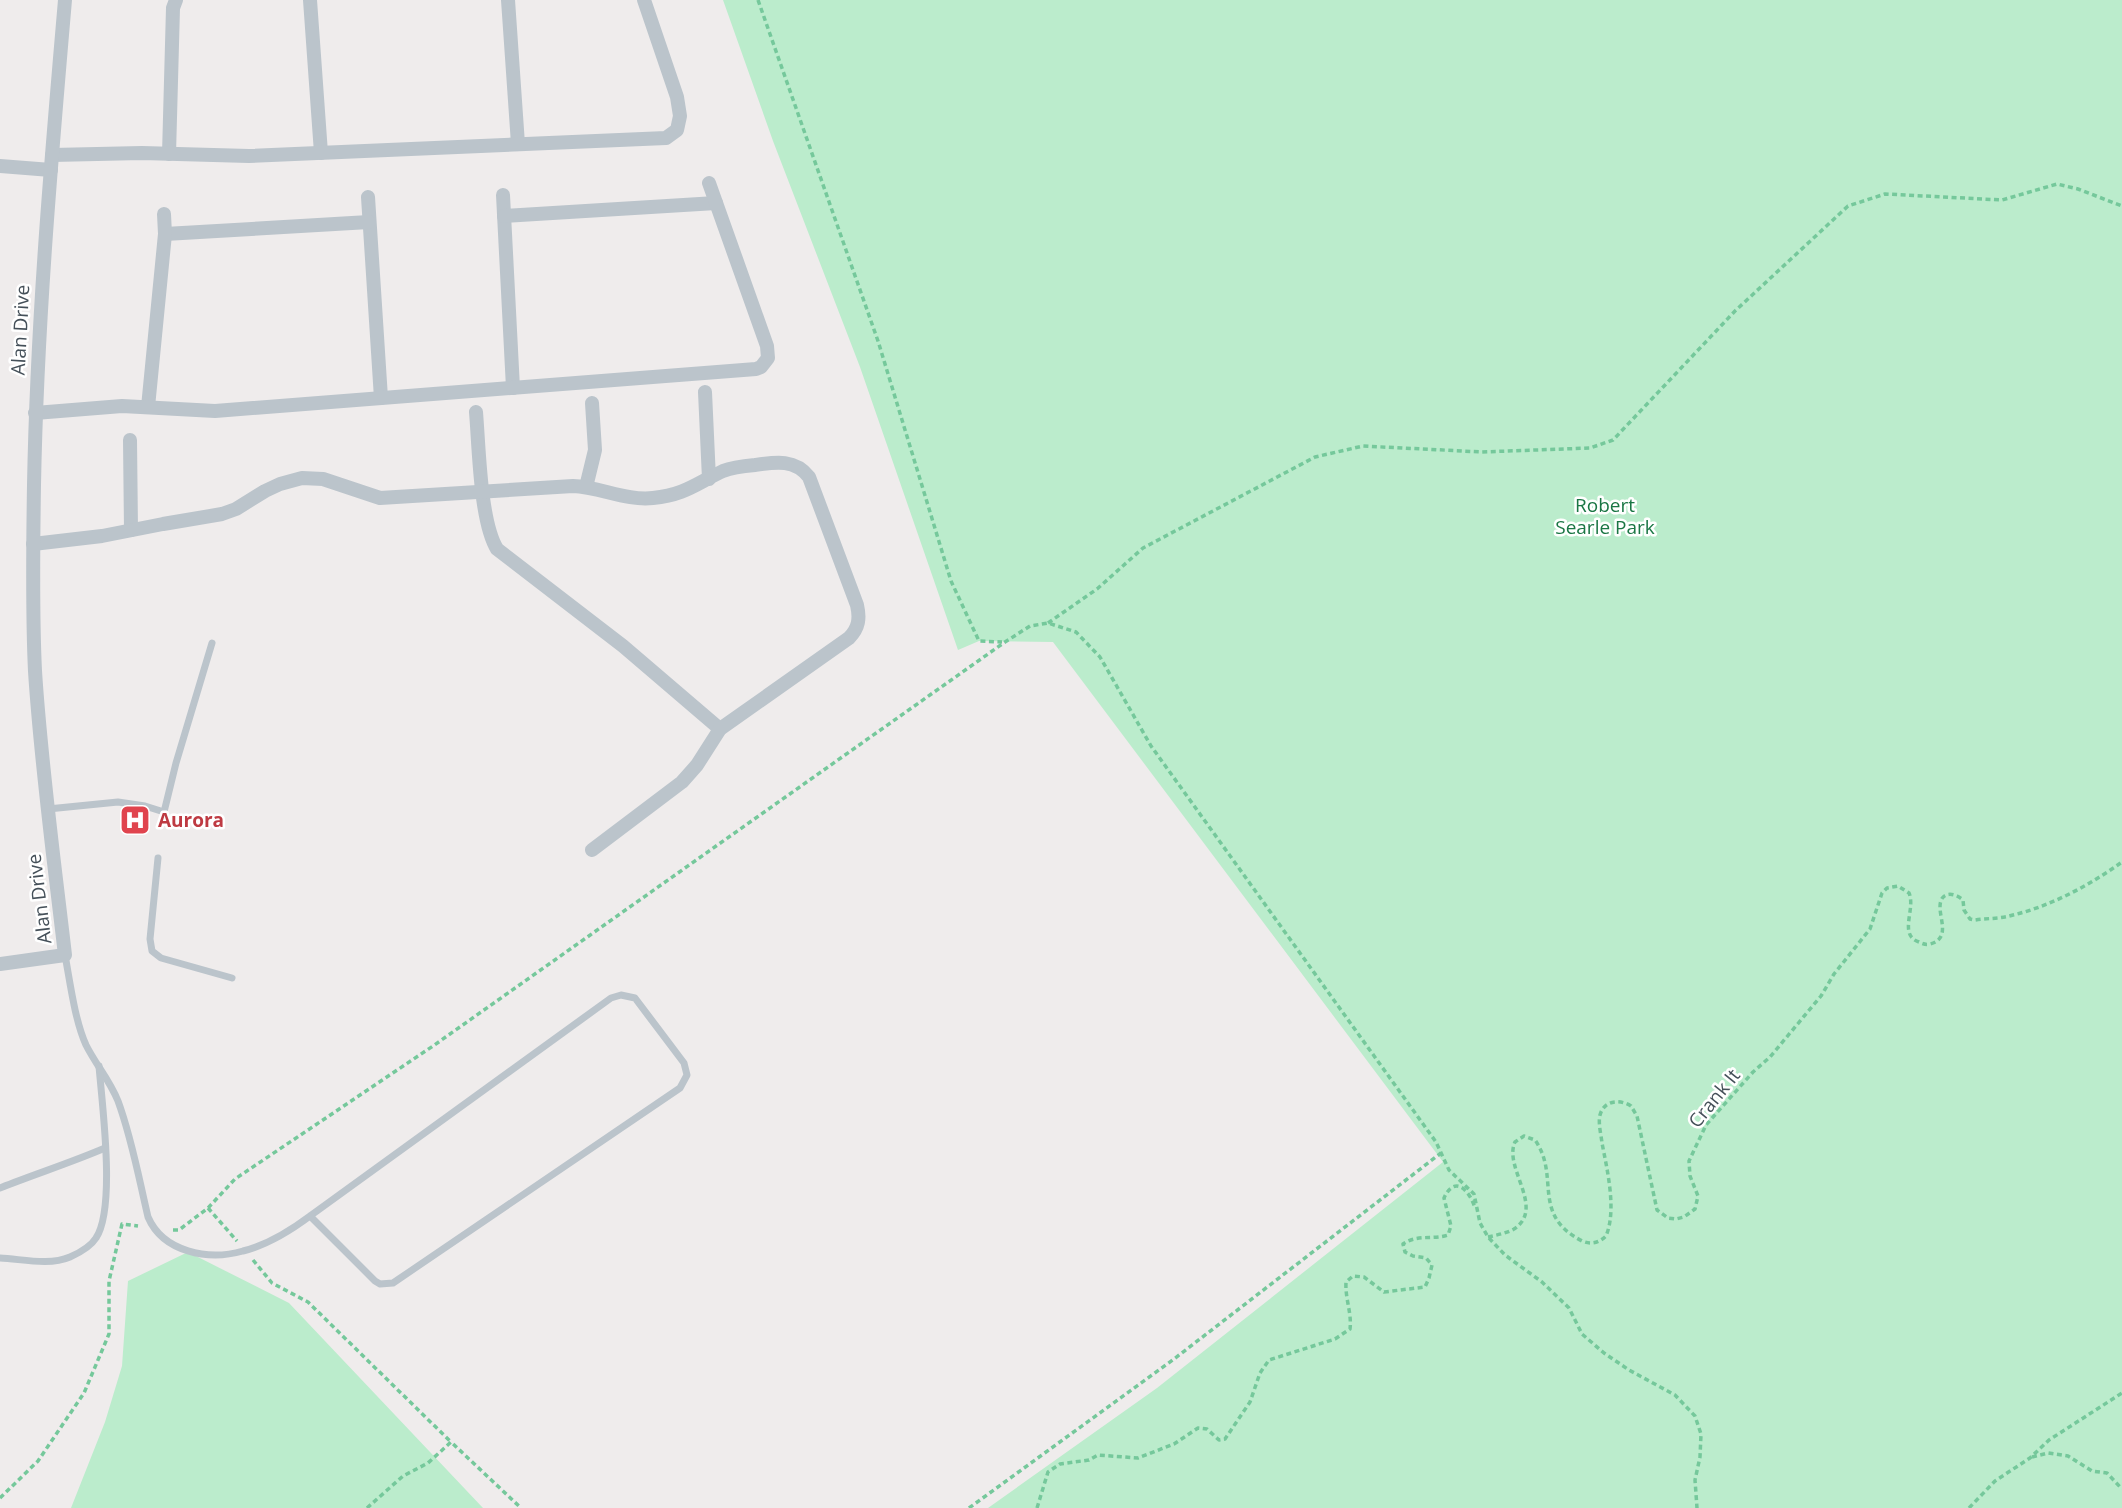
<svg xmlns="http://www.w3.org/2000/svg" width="2122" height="1508" font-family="'Open Sans',sans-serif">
<rect width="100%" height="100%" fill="#efecec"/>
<g fill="#bbeccc">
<path d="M 723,0 L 2122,0 L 2122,1508 L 988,1508 L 1157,1388 L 1443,1162 L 1053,642 L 979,641 L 958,650 L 860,367 L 773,141 Z"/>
<path d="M 188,1252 L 289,1303 L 483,1508 L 71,1508 L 105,1422 L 122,1366 L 128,1281 Z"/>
</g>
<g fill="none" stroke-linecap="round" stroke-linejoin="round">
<g stroke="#75c89b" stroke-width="3.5" stroke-dasharray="5 3.5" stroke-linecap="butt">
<path d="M 758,0 L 878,341 L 951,581 L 979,641 L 1002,642"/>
<path d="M 1048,623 L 1097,589 L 1143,548 L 1315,457 L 1363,446 L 1482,452 L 1590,448 L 1613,440 L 1735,311 L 1848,206 L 1885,194 L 2002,200 L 2057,184 L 2078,189 L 2122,206"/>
<path d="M 208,1208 L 237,1241"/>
<path d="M 173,1230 L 179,1230 L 208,1208 L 235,1179 L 433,1046 L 1005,642 L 1030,626 L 1048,623 L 1076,632 L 1100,657 L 1151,746 L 1436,1142 L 1449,1170 L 1474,1194 L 1480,1223 L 1488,1237 L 1505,1255 L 1542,1282 L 1569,1308 L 1582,1334 L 1604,1353 L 1629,1370 L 1675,1395 L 1695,1416 L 1701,1434 L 1700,1457 L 1695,1480 L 1697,1508"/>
<path d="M 1488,1237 C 1497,1235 1507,1233 1514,1229 C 1546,1208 1503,1168 1515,1142 L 1524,1136 L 1535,1140 C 1561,1177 1530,1214 1582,1241 C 1591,1245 1599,1243 1606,1236 C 1617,1210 1607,1169 1602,1143 C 1601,1134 1598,1123 1600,1115 C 1604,1100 1620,1099 1631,1106 L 1637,1116 L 1657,1210 L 1668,1218 L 1676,1219 L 1684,1217 L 1695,1209 L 1698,1196 L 1690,1176 L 1689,1161 L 1706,1125 L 1753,1072 L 1770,1057 L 1821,996 L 1834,974 L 1870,929 L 1882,893 L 1887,888 L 1898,886 L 1909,893 C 1916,909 1898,935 1919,942 C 1923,944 1926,945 1930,944 C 1950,939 1940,920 1940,907 C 1940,891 1954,892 1963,900 L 1964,910 L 1970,919 L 1975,920 C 1988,918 2001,919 2013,915 C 2051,906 2090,885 2122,862"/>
<path d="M 253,1260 L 272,1283 L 308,1302 L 451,1442"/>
<path d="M 2032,1457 L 2048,1453 L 2068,1456 L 2092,1471 L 2107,1473 L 2122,1489"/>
<path d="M 0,1498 L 38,1461 L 84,1393 L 109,1334 L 109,1281 L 122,1224 L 138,1226"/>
<path d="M 367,1508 L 403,1476 L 428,1463 L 451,1442 L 521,1508"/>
<path d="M 969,1508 L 1174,1359 L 1441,1153"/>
<path d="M 1037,1508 L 1048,1472 L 1060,1464 L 1089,1460 L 1098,1455 L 1138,1458 L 1174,1444 L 1198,1428 L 1207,1429 L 1219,1440 L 1225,1439 L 1250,1402 L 1260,1373 L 1269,1360 L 1335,1339 L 1350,1329 C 1352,1313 1345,1299 1346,1282 L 1353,1276 L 1364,1277 L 1384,1292 L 1425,1287 L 1429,1278 L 1432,1265 L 1426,1258 L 1413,1256 L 1405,1252 L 1403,1244 C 1417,1234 1433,1240 1448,1235 L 1451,1226 L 1444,1198 C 1455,1174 1470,1191 1475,1208"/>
<path d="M 1969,1508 L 1995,1481 L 2030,1458 L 2049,1440 L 2122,1393"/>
</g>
<g stroke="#bbc4cb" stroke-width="7">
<path d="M 48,809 L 118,802 L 145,806 L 164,812 L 176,763 L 212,643"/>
<path d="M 158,858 L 150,939 L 152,951 L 161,958 L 232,978"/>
<path d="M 65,955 C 70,982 75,1021 86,1045 C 96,1065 109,1079 118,1101 C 132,1139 139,1179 148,1217 C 163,1252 208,1261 243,1251 C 267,1245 290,1231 310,1216 L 611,998 L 621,995 L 635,998 L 684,1063 L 687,1075 L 680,1088 L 393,1283 L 380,1284 L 375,1281 L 310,1216"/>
<path d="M 0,1188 C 35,1174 70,1163 105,1148"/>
<path d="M 0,1258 C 22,1259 49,1266 70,1257 C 79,1253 91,1246 96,1238 C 116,1208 102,1104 99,1066"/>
</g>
<g stroke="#bbc4cb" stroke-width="14">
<path d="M 310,0 L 321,153"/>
<path d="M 508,0 L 518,144"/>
<path d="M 169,154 L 173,8 L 176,0"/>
<path d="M 52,155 L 142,153 L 249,156 L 666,138 L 677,130 L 680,116 L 677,97 L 644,0"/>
<path d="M 0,166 L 51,170"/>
<path d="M 503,195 L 513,388"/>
<path d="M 368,197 L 381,398"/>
<path d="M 504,216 L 716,203"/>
<path d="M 165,234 L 369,222"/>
<path d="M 705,392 L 709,479"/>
<path d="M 148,407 L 165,234 L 164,214"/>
<path d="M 476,412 C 479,447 480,521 497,549 L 623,646 L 720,729"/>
<path d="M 35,413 L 122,406 L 215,411 L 756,369 L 761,367 L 768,358 L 767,346 L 709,183"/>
<path d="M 130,440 L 131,530"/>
<path d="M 586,487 L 595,450 L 592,403"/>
<path d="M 33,544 L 102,536 L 163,524 L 222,514 L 236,509 L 265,491 L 280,484 L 302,478 L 323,479 L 380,498 L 573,486 C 600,487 626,501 653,498 C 685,495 697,483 723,471 C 733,467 744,466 755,465 C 776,462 795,459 809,477 L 857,605 C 860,618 859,628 849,638 L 720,729 L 697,765 L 682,782 L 592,850"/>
<path d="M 0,964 L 65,955 C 54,860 41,765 35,671 C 32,609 33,547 34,485 C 37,323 51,162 65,0"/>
</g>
</g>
<defs>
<g id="hospital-square" transform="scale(1.575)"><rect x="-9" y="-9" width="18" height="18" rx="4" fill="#e0444e" stroke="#fff"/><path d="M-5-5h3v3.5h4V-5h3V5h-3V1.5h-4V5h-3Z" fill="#fff"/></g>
</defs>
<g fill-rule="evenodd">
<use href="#hospital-square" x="135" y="820"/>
</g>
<g text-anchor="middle" stroke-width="5" stroke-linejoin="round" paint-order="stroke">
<g font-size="19" fill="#455059" stroke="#fff">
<text transform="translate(20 330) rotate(-87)" y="7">Alan Drive</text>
<text transform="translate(39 899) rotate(-97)" y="7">Alan Drive</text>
<text transform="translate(1714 1098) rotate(-51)" y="7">Crank It</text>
</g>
<g font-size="19" fill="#1a7644" stroke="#fff">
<text x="1605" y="512">Robert<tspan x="1605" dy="22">Searle Park</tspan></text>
</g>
<g font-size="19" font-weight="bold" fill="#be3a42" stroke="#fff" text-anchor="start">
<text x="158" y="827">Aurora</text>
</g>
</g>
</svg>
